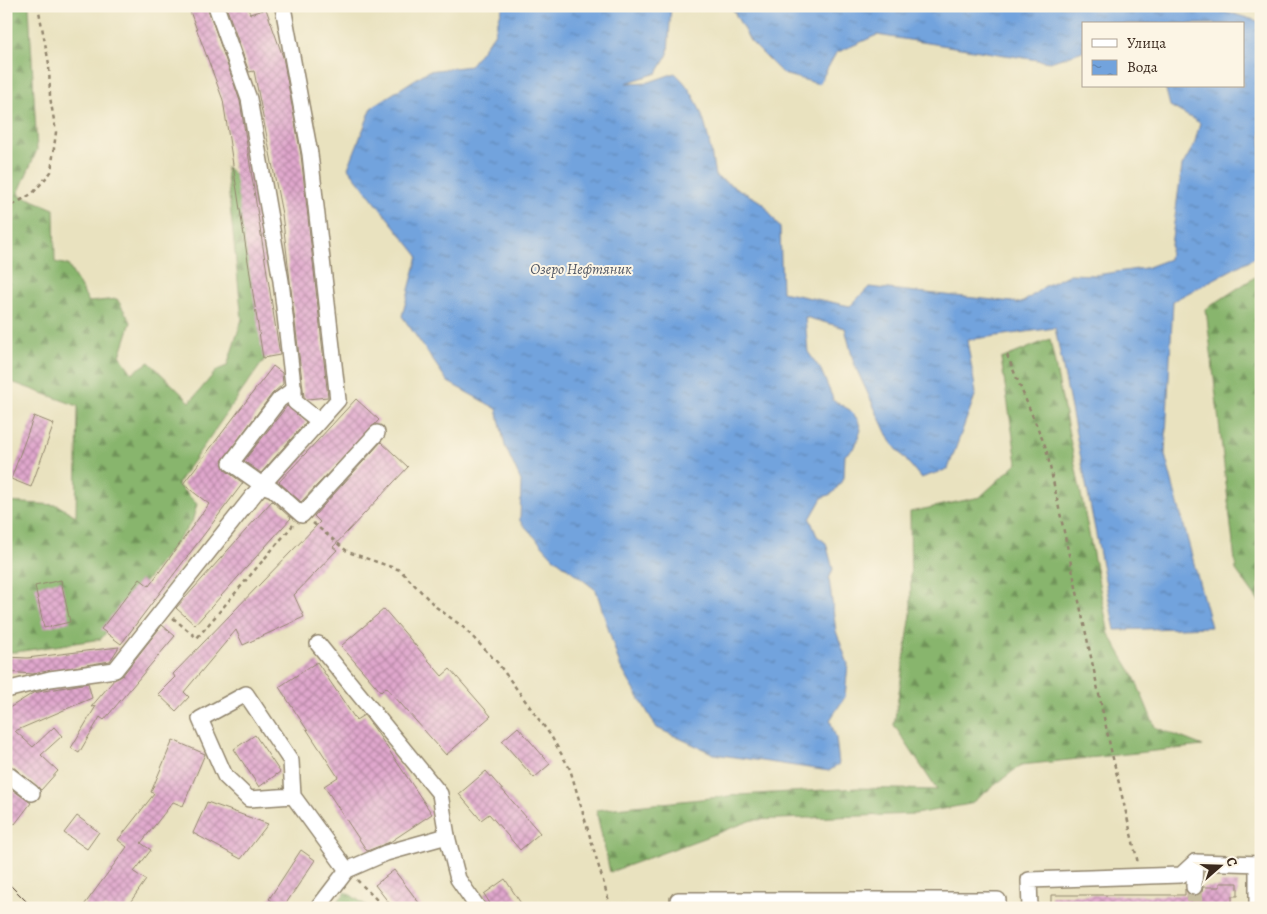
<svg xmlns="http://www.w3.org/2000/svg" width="1267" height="914" font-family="Alegreya,serif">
<defs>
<pattern id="forest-firs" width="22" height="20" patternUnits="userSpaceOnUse" patternTransform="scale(1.25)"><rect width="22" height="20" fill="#88b56d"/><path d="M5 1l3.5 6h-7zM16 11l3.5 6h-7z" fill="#709359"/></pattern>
<pattern id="water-ripples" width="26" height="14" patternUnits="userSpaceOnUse" patternTransform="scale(1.25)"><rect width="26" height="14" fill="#72a3dd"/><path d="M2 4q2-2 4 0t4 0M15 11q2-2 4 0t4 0" fill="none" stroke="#5f85b3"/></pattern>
<pattern id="building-cross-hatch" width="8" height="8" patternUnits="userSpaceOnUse" patternTransform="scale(1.25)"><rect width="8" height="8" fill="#e0a7cd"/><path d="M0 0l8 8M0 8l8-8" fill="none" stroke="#b788a6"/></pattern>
</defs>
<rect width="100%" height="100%" fill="#fcf5e5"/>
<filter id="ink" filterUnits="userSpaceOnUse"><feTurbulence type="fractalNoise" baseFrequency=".02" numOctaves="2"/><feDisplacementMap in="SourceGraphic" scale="10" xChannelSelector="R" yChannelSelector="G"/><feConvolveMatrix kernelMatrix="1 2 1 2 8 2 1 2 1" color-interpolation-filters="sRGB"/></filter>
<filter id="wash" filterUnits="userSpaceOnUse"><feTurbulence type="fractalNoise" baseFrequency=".0096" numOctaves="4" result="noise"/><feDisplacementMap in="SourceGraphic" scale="20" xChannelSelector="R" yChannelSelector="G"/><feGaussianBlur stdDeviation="1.12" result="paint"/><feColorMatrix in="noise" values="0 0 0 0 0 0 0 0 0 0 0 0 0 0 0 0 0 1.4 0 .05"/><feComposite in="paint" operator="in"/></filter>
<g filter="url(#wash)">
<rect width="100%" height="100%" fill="#e9e2bf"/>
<g fill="url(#forest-firs)" stroke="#627046">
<path d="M 6,6 L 29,6 L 37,150 L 18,194 L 54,209 L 55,262 L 68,265 L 89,302 L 117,299 L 131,322 L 120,356 L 132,373 L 149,362 L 190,402 L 217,370 L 227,366 L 242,319 L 226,167 L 247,184 L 271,350 L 177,484 L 197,504 L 192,522 L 101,639 L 16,652 L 6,652 L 6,502 L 57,505 L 76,516 L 78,406 L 6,380 Z"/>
<path d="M 1258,275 L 1259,602 L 1236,570 L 1206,309 Z"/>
<path d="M 1050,339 L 1109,634 L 1133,674 L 1155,727 L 1203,746 L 1021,765 L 970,804 L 915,814 L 753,820 L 610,872 L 596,810 L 739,795 L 858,788 L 937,790 L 894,725 L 911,614 L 910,512 L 980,497 L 1017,463 L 1001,359 Z"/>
<path d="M 346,892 L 370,908 L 332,908 Z"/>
</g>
<path fill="url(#water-ripples)" stroke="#56667e" d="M 503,6 L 671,6 L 668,54 L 657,73 L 626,83 L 649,82 L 675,73 C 704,99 709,139 715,176 L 763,203 L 780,228 L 782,292 L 850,306 L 869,287 L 1022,303 L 1045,286 L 1070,274 L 1095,275 L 1145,268 L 1169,259 L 1182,166 L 1194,145 L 1200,123 L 1170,106 L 1165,86 L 1243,86 L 1243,24 L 1083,24 L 1083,51 L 1050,62 L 877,35 L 836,53 L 819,84 L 783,74 L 750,41 L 731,6 L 1207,6 L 1261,22 L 1261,254 L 1173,301 L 1165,455 L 1211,627 L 1115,630 L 1055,328 L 967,340 L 976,393 L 948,469 L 921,478 L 890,441 L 854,364 L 845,328 L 805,317 L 808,352 L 821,370 L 834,401 L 850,410 L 858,420 L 861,430 L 855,447 L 845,455 L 844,478 L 833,493 L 822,498 L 810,519 L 817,536 L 826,543 L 833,569 L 829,579 L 836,631 L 848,664 L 845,697 L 830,720 L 836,738 L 839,764 L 829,771 L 714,754 L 657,728 L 620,666 L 596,590 L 553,557 L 520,521 L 521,481 L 505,446 L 497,409 L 448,382 L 402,316 L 418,256 L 348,168 L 372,107 L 428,71 L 470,66 L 494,34 Z"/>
<g id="blocks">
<g fill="url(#building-cross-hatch)">
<path d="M 188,6 L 207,6 L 240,101 L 280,355 L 263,358 L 223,100 Z"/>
<path d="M 226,6 L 247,6 L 250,14 L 266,9 L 283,57 L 301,155 L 328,397 L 307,399 L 304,397 L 282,214 L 254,71 L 249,72 Z"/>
<path d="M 273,366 L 282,373 L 283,384 L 272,394 L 222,461 L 225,470 L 243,483 L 121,644 L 101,629 L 140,579 L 149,586 L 209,504 L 183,484 Z"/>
<path d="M 356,399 L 379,420 L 301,502 L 279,482 Z"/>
<path d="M 287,406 L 306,422 L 261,473 L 244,461 Z"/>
<path d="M 34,416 L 54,424 L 31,487 L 11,479 Z"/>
<path d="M 381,442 L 408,467 L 333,547 L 337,550 L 294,595 L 304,617 L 243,645 L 236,630 L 184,692 L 189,697 L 176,711 L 158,694 L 175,677 L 173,674 L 320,522 L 314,516 Z"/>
<path d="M 272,501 L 291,518 L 195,625 L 176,608 Z"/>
<path d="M 61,580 L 70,622 L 44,628 L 35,586 Z"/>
<path d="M 384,609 L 442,676 L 450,669 L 491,716 L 446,755 L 386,687 L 381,692 L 341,646 Z"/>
<path d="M 162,625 L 175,636 L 104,720 L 100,717 L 79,753 L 71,748 L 96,706 L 91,707 L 114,680 L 122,676 Z"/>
<path d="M 119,647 L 110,661 L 33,674 L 6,672 L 6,657 L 27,658 Z"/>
<path d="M 317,662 L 356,720 L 364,715 L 374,728 L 432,814 L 390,842 L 367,851 L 324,786 L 338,777 L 279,687 Z"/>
<path d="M 88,683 L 92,698 L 15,731 L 33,747 L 54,727 L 62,736 L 41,755 L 58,771 L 41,790 L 12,766 L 6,764 L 6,710 L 33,693 Z"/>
<path d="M 518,727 L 550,764 L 534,778 L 502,741 Z"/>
<path d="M 255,735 L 280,772 L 259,787 L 234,749 Z"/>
<path d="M 173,740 L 205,754 L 183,806 L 173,802 L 141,843 L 151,850 L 134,872 L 146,880 L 126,908 L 82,908 L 127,847 L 118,840 L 154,794 L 151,792 Z"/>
<path d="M 486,771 L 540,833 L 520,850 L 489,814 L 481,820 L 459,794 Z"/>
<path d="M 6,785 L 31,803 L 15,824 L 6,818 Z"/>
<path d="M 207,802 L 268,824 L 241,859 L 193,833 Z"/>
<path d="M 77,816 L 99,832 L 87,849 L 64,833 Z"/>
<path d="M 301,850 L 315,860 L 283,908 L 269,899 Z"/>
<path d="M 394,870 L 423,908 L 393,908 L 375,885 Z"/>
<path d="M 505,879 L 524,908 L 493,908 L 484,894 Z"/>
<path d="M 1220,883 L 1238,883 L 1238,896 L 1232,896 L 1232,908 L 1051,908 L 1051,895 L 1185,895 L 1185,889 L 1189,895 L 1194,896 L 1202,892 L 1203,887 L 1220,887 Z"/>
</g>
</g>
</g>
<g filter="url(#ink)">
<use href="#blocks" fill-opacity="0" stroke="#92866e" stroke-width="1"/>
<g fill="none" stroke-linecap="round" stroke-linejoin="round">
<path stroke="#c6bd9f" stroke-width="15" stroke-dasharray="15 8" stroke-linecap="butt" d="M 1194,887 L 1195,908"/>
<g stroke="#92866e" stroke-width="18">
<g id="minor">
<path d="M 216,6 L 249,99 L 281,281 L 295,402 L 319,421"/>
<path d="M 294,389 L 279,400 L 231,463 L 262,485 L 273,489 L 302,515 L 377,433"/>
<path d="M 318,644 L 440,794 L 447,836"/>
<path d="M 6,690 L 50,679 L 115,670 L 256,492 L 338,400 L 310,154 L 283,7"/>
<path d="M 6,773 L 32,793"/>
<path d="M 293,796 L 249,799 L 225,776 L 200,719 L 246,694 L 291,761 L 293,796 L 347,870"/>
<path d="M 1194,887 L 1195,862"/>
<path d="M 678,900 L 998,900 L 998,908"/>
<path d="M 318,908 L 347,870 L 386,853 L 447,836 L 458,879 L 478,908"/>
<path d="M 1030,908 L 1029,880 L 1181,875 L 1195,862 L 1261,864"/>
<path d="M 1257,908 L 1257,864"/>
</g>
</g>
<g stroke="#92866e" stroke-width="2.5" stroke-dasharray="4 4" stroke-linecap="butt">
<path d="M 6,209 L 33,193 L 51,172 L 56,132 L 50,97 L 49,64 L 38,6"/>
<path d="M 1007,355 L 1046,448 L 1111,750 L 1138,863"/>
<path d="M 313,523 L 348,552 L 400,570 L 436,607 L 463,627 L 497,662 L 551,736 L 570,769 L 611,908"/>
<path d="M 173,618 L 197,638 L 293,525"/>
<path d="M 357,880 L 385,908"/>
</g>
<use href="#minor" stroke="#fff" stroke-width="15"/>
<path stroke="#3b2a1e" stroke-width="1" d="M 6,881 L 33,908"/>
</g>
</g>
<g text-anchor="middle" stroke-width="4" stroke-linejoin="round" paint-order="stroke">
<g font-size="15" font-style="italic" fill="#4e5461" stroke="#fcf5e5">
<text x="581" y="274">Озеро Нефтяник</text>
</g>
</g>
<rect width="1267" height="914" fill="none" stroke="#fcf5e5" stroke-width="25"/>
<rect x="1082" y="22" width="162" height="65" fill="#fcf5e5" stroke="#afa495"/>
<rect x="1092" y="39" width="25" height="8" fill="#ffffff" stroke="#afa495"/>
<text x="1127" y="48" font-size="15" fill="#3b2a1e">Улица</text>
<rect x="1092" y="60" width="25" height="15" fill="url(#water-ripples)" stroke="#afa495"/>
<text x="1127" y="72" font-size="15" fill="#3b2a1e">Вода</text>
<g transform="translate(1220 866) rotate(70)" stroke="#fcf5e5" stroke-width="4" paint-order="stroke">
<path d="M0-4L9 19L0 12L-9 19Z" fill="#3b2a1e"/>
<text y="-8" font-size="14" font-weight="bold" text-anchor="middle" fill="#3b2a1e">С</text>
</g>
</svg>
